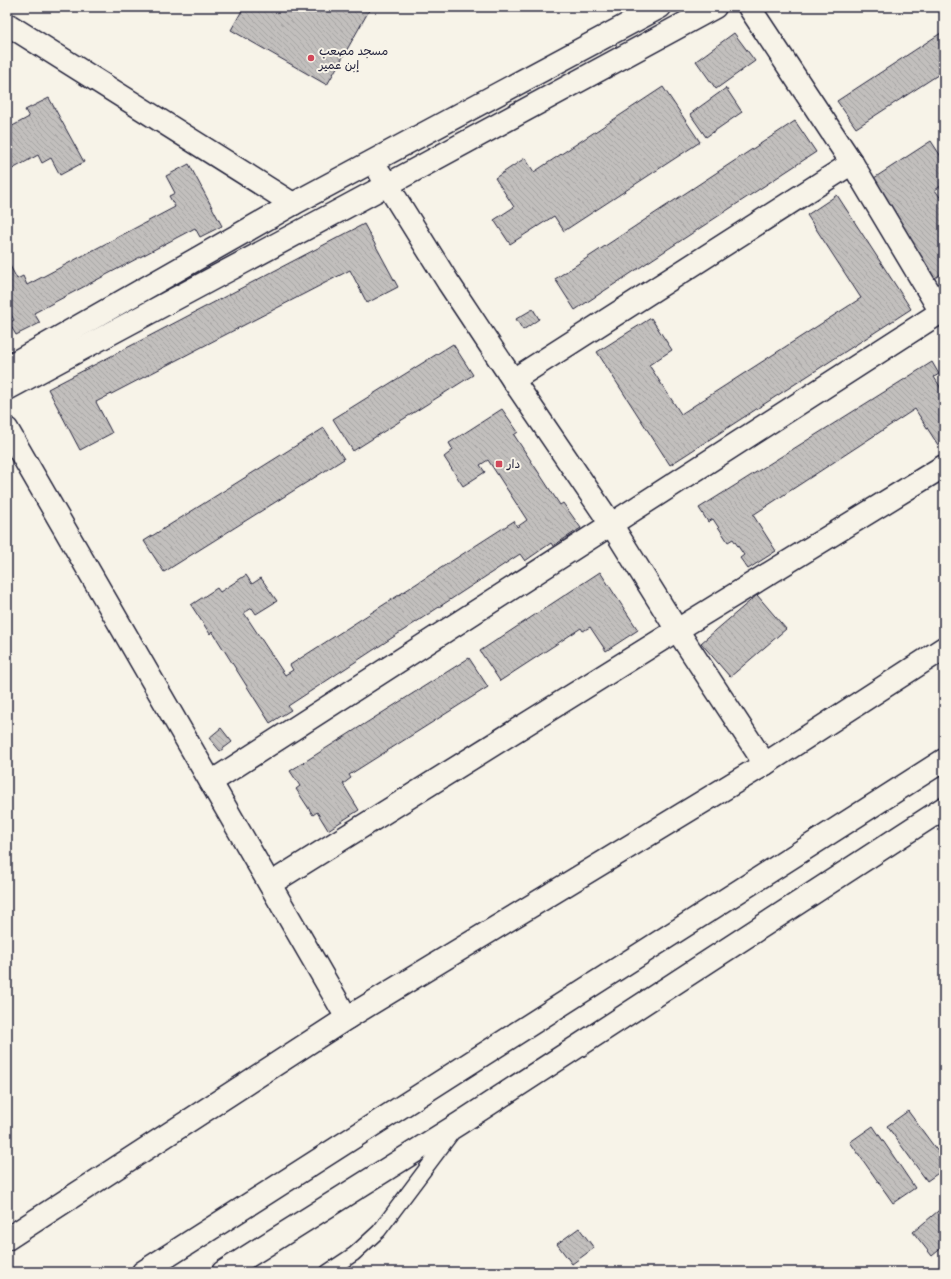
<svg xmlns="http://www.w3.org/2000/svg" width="951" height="1279" font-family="Sriracha,'Playpen Sans Arabic',sans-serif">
<defs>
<pattern id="building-back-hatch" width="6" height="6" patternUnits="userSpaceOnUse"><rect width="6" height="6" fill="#c2bfbd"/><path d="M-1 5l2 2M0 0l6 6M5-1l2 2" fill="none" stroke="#a6a4a3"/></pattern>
</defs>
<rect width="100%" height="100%" fill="#f7f3e8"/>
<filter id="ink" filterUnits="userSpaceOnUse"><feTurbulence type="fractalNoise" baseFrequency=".025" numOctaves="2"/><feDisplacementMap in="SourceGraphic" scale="8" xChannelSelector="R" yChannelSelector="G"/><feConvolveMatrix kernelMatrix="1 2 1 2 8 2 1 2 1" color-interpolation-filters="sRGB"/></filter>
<g filter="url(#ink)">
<g fill="url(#building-back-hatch)" stroke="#22223b">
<path d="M 244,7 L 371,7 L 327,85 L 231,30 Z"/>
<path d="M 944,31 L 944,71 L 856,128 L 837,101 Z"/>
<path d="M 734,33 L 755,61 L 716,89 L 696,61 Z"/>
<path d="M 663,87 L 700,142 L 564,231 L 554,216 L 510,244 L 494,220 L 514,207 L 495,178 L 525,158 L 534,172 Z"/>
<path d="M 726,88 L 742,112 L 706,137 L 690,114 Z"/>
<path d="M 49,98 L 84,162 L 60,175 L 51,158 L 42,163 L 38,155 L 7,172 L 7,129 L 29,117 L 25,110 Z"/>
<path d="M 795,121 L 816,152 L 575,310 L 555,279 Z"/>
<path d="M 931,141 L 944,161 L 944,184 L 935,190 L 944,203 L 944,272 L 929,282 L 871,180 Z"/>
<path d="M 189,164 L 222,226 L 200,237 L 195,228 L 34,313 L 40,323 L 16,335 L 9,323 L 14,320 L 7,307 L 7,260 L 17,279 L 23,276 L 27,285 L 175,207 L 169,196 L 175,193 L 166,176 Z"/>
<path d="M 837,195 L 911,309 L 670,465 L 597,352 L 651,318 L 672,350 L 649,365 L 681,414 L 861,298 L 807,215 Z"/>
<path d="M 364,224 L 398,287 L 367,303 L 350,270 L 96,402 L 112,433 L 80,450 L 48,389 Z"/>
<path d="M 533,309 L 539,319 L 523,330 L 516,319 Z"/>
<path d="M 453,344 L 473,375 L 353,451 L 333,419 Z"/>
<path d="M 932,362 L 939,374 L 934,377 L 944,393 L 944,441 L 938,445 L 915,409 L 753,515 L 776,551 L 748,569 L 740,558 L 744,555 L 733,539 L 728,542 L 713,519 L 708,522 L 699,508 Z"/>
<path d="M 502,409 L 518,432 L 514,435 L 560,505 L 563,503 L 581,528 L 553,546 L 551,543 L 525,561 L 520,554 L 288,706 L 291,710 L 270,723 L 212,631 L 210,634 L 191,605 L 217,588 L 220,592 L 246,575 L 252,584 L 261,578 L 277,601 L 256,614 L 252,608 L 244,613 L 285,675 L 293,670 L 290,665 L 514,521 L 517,527 L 527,520 L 488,460 L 480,465 L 485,472 L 463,486 L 444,457 L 453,450 L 449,443 Z"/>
<path d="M 324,428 L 344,459 L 164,572 L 144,541 Z"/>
<path d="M 600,572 L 638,630 L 606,651 L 590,627 L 583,631 L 581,628 L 500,681 L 480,651 Z"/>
<path d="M 757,595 L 786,629 L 730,677 L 701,643 Z"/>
<path d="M 469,658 L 488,687 L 349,775 L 351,778 L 343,784 L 359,810 L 328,830 L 317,812 L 313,815 L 296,789 L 300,786 L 290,771 Z"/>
<path d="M 221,728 L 232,742 L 220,751 L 209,738 Z"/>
<path d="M 908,1111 L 944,1160 L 944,1169 L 927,1181 L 887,1126 Z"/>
<path d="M 873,1126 L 915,1188 L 893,1203 L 850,1142 Z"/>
<path d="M 944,1206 L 944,1246 L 932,1256 L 913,1232 Z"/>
<path d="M 579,1228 L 594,1248 L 572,1264 L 557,1244 Z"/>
</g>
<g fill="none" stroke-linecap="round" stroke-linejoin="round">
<g stroke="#22223b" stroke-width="16">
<path id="service" d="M 327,1272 L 354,1254 L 379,1231 L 451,1135"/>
</g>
<g stroke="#22223b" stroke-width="25">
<g id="minor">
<path d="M 749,7 L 852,163 L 941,312"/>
<path d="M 7,24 L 293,204"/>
<path d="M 380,173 L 448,282 L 513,380 L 611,524 L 677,630 L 765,764"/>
<path d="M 7,367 L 293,204 L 660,7"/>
<path d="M 513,380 L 852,163"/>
<path d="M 7,389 L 387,185 L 715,7"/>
<path d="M 7,429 L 347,1018"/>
<path d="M 211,782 L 944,310"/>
<path d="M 270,884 L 677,630 L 944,466"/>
<path d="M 7,1239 L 347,1018 L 765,764 L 944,648"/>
</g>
</g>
<g stroke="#22223b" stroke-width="25">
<g id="trunk">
<path d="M 143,1272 L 944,760"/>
<path d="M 223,1272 L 460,1123 L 944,808"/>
</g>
</g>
<use href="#service" stroke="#f7f3e8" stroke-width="13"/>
<use href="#minor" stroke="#f7f3e8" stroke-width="22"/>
<use href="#trunk" stroke="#f7f3e8" stroke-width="22"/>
</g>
</g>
<g fill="#d1495b" stroke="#f7f3e8" stroke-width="1.5">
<circle cx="311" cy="58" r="4"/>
<rect x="495" y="460" width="8" height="8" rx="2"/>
</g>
<g text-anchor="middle" stroke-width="4" stroke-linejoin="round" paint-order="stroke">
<g font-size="12" fill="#22223b" stroke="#f7f3e8" text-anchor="start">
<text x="319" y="55">مسجد مصعب<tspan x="319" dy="14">إبن عمير</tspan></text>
<text x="507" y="468">دار</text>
</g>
</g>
<rect width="951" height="1279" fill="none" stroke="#f7f3e8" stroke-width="24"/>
<rect x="12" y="12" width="927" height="1255" fill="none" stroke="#22223b" stroke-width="1.5" filter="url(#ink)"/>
</svg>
